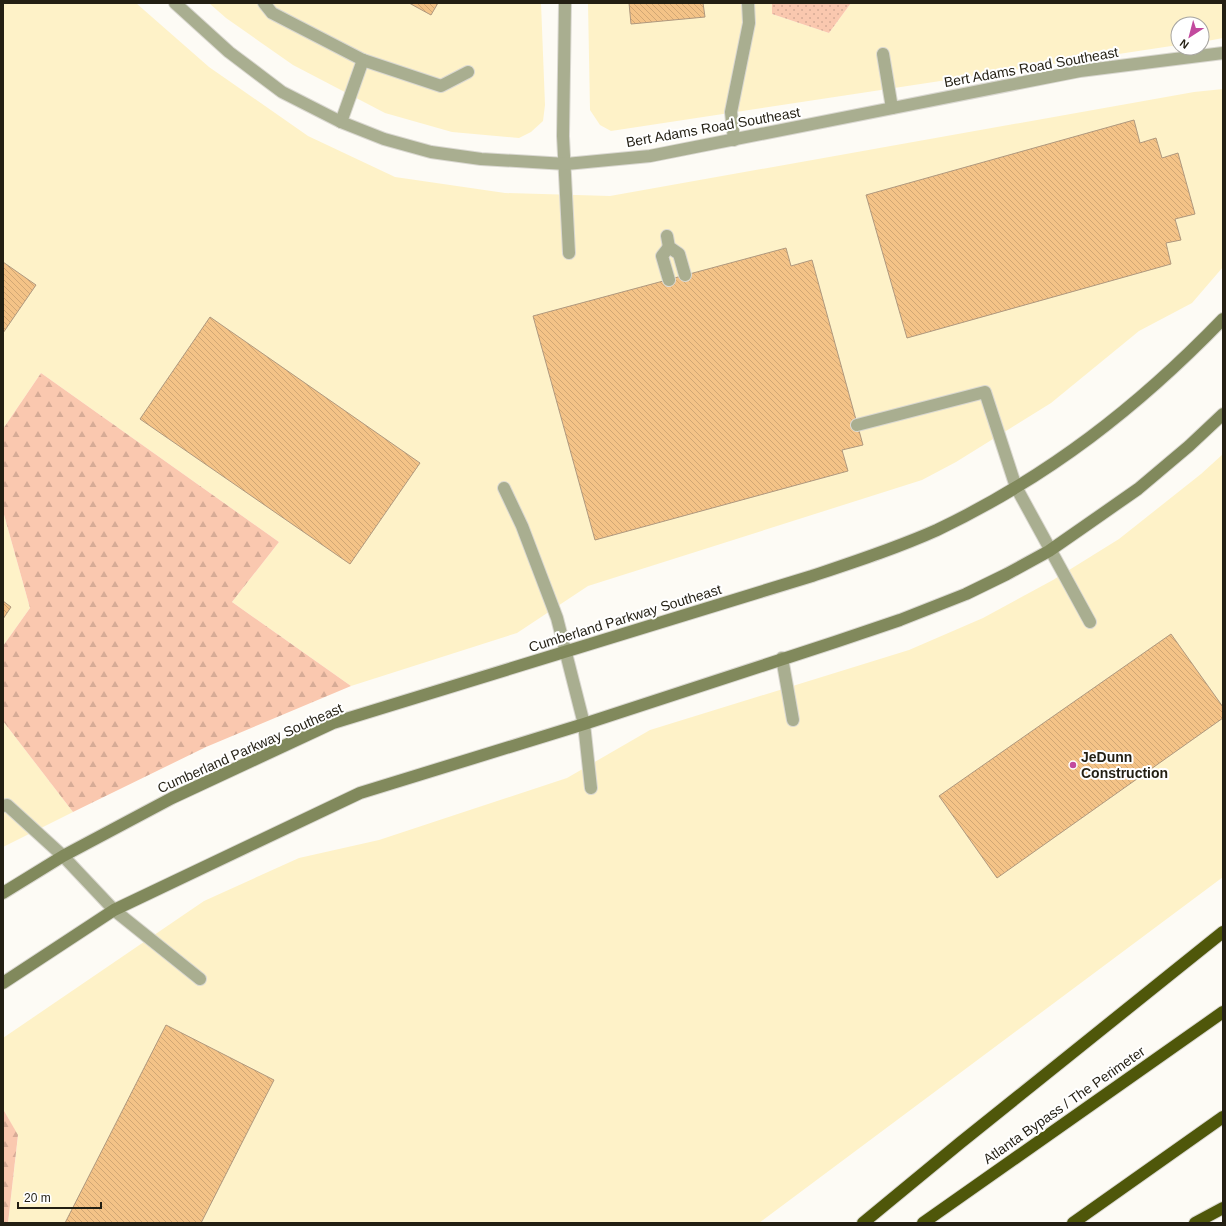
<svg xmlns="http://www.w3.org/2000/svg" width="1226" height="1226" font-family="Arial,sans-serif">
<defs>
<pattern id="grass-dots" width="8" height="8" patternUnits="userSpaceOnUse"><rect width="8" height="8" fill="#fac8af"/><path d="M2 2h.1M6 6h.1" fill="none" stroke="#d6ab96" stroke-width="1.8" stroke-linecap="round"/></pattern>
<pattern id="forest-firs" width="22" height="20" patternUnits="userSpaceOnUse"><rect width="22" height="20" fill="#fac8af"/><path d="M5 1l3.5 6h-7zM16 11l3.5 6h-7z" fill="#d6ab96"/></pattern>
<pattern id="building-back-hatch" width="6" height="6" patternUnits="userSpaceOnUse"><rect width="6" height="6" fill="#f4c387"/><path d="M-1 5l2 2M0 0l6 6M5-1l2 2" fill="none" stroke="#d1a774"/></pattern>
</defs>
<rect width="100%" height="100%" fill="#fdfbf5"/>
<g fill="#fef2c8">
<path d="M 3,3 L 136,3 L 209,67 L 308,136 L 395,177 L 505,193 L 610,196 L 1194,92 L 1223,89 L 1223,267 L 1192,303 L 1139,331 L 1051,403 L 956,462 L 922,480 L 588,586 L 517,633 L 351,686 L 232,602 L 279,542 L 41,373 L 3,429 Z"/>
<path d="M 209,3 L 541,3 L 545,105 L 543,121 L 531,132 L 519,138 L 452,132 L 385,113 L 293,65 L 226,18 Z"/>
<path d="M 588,3 L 772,3 L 772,14 L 829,33 L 851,3 L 1223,3 L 1223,38 L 1202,42 L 1202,24 L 1178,24 L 1178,45 L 611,131 L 600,125 L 590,110 Z"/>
<path d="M 1223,454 L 1223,877 L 759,1223 L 8,1223 L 18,1136 L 3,1109 L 3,1038 L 204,901 L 299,858 L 379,840 L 567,778 L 650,730 L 909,650 L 983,618 L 1053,580 L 1119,539 L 1201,474 Z"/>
<path d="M 3,511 L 30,608 L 3,646 Z"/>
<path d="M 3,721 L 73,812 L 3,847 Z"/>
</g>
<path fill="url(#grass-dots)" d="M 772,3 L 851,3 L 829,33 L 772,14 Z"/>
<g fill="url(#forest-firs)">
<path d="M 41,373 L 279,542 L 232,602 L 351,686 L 206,747 L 73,812 L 3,721 L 3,646 L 30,608 L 3,511 L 3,429 Z"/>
<path d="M 3,1109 L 18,1135 L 8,1223 L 3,1223 Z"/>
</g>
<g fill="url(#building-back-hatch)" stroke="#af987e">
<path d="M 409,3 L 438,3 L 431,15 Z"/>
<path d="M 629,3 L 703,3 L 705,17 L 631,24 Z"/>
<path d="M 1134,120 L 1140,143 L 1156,138 L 1162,158 L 1178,153 L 1195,214 L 1175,219 L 1181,240 L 1166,243 L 1171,264 L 907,338 L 866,195 Z"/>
<path d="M 786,248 L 791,266 L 812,260 L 863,445 L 842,450 L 848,471 L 595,540 L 533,316 Z"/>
<path d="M 3,262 L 36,285 L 3,333 Z"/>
<path d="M 210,317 L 420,463 L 350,564 L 140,419 Z"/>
<path d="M 3,601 L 11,607 L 3,619 Z"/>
<path d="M 1171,634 L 1223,707 L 1223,718 L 997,878 L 939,796 Z"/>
<path d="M 166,1025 L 274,1080 L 201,1223 L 65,1223 Z"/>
</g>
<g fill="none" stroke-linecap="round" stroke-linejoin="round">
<g stroke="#dad8d1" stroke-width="14">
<g id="service">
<path d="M 264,3 L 272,13 L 363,60 L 441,86 L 468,72"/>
<path d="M 565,3 L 563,136 L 569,253"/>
<path d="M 883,54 L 892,108"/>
<path d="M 341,122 L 363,60"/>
<path d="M 734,140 L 731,112 L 749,23 L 748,3"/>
<path d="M 667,236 L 669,247 L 679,254 L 685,275"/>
<path d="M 669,280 L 662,256 L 669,247"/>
<path d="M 857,425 L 985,392 L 1016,487 L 1090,622"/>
<path d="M 504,488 L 522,526 L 557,618 L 584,724 L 591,788"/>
<path d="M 782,658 L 793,720"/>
<path d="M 3,806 L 7,805 L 63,856 L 114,910 L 200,979"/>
</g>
</g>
<g stroke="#dad8d1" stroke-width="14">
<path id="minor" d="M 175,3 L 229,52 L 282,92 L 341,122 L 384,139 L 431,152 L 481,159 L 566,164 L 650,156 L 1080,71 L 1223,53"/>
</g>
<g stroke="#dad8d1" stroke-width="14">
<g id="secondary">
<path d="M 3,893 L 63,856 L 172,798 L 333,723 L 812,576 C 854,562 897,548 937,530 C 1048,477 1138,407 1223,319"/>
<path d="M 3,983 L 114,910 L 360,793 L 584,724 L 835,642 L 900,620 L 966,594 L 1007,574 L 1049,551 L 1085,526 L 1138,489 L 1189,446 L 1223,414"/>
</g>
</g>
<g stroke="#dad8d1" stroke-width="14">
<g id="motorway">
<path d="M 863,1223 L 960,1143 L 1223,932"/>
<path d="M 923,1223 L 1223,1012"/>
<path d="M 1073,1223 L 1223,1117"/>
<path d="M 1195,1223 L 1223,1208"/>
</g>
</g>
<use href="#service" stroke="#a9ae90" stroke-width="12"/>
<use href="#minor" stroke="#a9ae90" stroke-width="12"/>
<use href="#secondary" stroke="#81895c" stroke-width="12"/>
<use href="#motorway" stroke="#4f570a" stroke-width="12"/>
</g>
<circle fill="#c24a9e" stroke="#fff" stroke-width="1.5" cx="1073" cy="765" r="4"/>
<g text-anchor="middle" stroke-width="4" stroke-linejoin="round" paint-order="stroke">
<g font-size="14" fill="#231f13" stroke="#fff">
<text transform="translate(1031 67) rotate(-10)" y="5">Bert Adams Road Southeast</text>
<text transform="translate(713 127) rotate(-10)" y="5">Bert Adams Road Southeast</text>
<text transform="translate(625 618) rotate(-17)" y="5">Cumberland Parkway Southeast</text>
<text transform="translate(250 748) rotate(-24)" y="5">Cumberland Parkway Southeast</text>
<text transform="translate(1064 1105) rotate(-35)" y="5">Atlanta Bypass / The Perimeter</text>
</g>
<g font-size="14" font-weight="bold" fill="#231f13" stroke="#fff" text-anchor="start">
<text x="1081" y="762">JeDunn<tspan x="1081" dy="16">Construction</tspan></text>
</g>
</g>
<rect width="1226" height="1226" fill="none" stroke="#231f13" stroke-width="8"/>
<g transform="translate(1190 36) rotate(216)"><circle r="19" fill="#ffffff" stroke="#a7a5a1"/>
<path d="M0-3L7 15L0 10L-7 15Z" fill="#c24a9e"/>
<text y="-6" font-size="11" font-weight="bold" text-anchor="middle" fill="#231f13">N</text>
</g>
<path d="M18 1202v6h83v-6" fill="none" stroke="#231f13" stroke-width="2"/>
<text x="24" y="1202" font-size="12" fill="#231f13" stroke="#ffffff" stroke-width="3" paint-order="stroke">20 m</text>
</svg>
